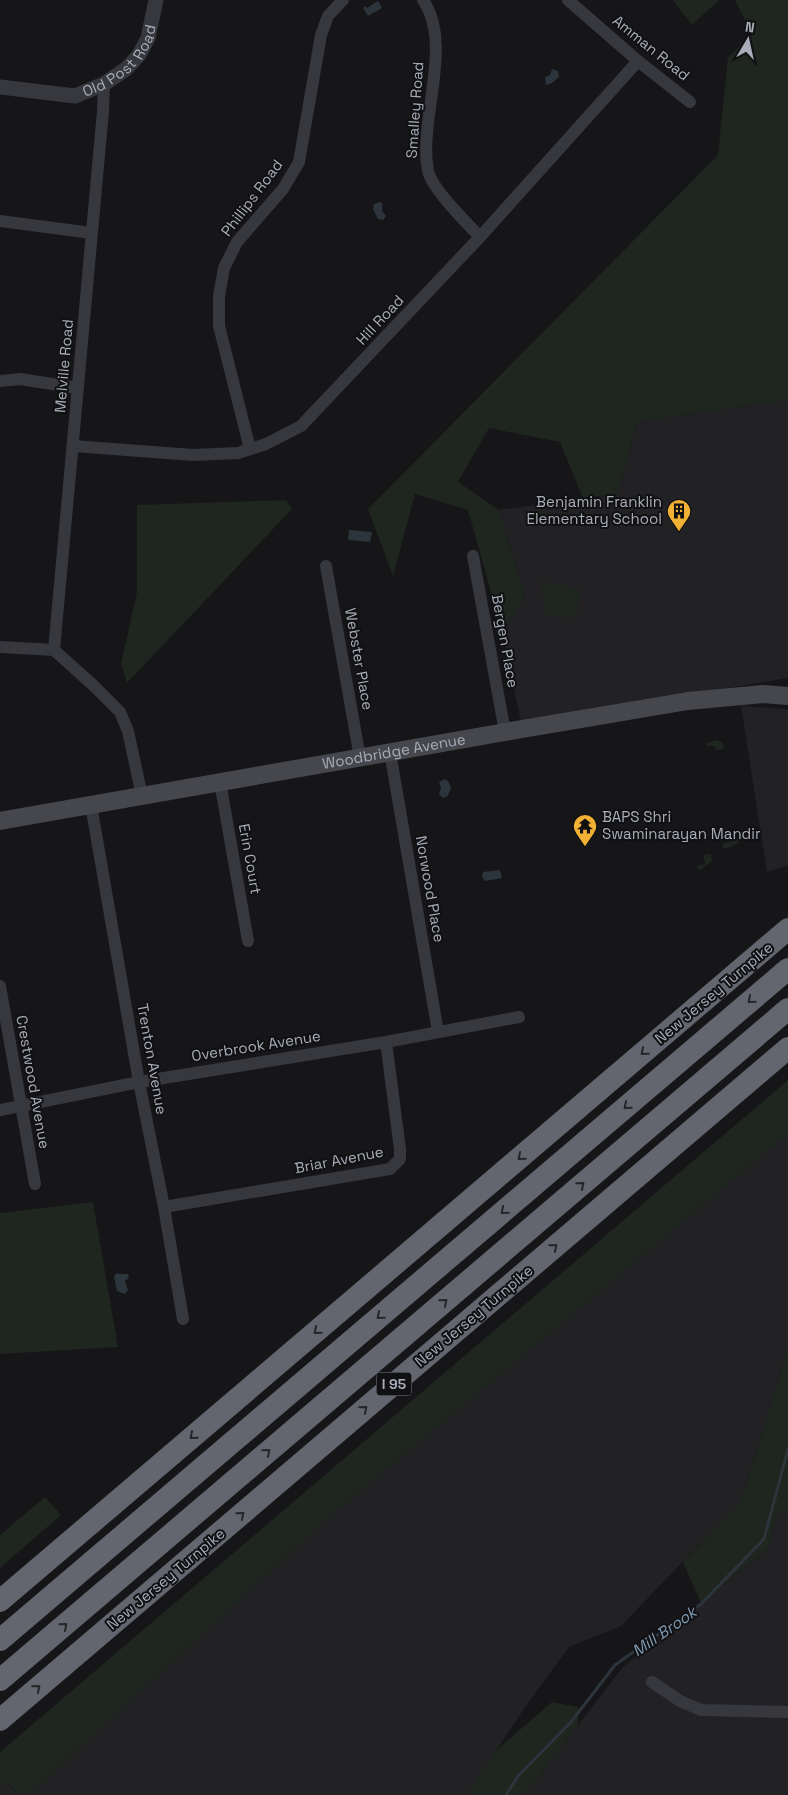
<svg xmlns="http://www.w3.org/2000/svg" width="788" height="1795" font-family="'Space Grotesk',sans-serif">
<rect width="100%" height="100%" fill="#161618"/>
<g fill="#222225">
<path d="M 788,400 L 788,678 L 521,722 L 502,631 L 525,597 L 499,510 L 618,494 L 637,422 Z"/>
<path d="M 741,706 L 788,709 L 788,865 L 767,872 Z"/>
<path d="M 788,1134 L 788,1349 L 741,1501 L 621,1626 L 569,1647 L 526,1706 L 466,1795 L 29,1795 L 327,1519 Z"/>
<path d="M 778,1511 L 788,1514 L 788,1795 L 524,1795 L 623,1667 L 768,1548 Z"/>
<path d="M 6,1782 L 19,1795 L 0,1795 L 0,1787 Z"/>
</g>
<g fill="#1e261f">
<path d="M 673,0 L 719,0 L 692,25 Z"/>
<path d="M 735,0 L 788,0 L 788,400 L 637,422 L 618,494 L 583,498 L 560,442 L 489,428 L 458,482 L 499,510 L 525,597 L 502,631 L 468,510 L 415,494 L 393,576 L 368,509 L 718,155 L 728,57 L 752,35 Z"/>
<path d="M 286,500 L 292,509 L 127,683 L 121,664 L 137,592 L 137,505 Z"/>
<path d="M 541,581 L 580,589 L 576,618 L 545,615 Z"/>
<path d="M 716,740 L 722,742 L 724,747 L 723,749 L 716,750 L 715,746 L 706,746 L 707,743 Z"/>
<path d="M 736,836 L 739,839 L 738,843 L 726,849 L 723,848 L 723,843 L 731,842 L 730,837 Z"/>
<path d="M 703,855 L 711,854 L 712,861 L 699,871 L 697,866 L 705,864 Z"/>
<path d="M 788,1080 L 788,1134 L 327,1519 L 29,1795 L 19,1795 L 7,1782 L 0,1787 L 0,1752 Z"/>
<path d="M 93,1202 L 118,1347 L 0,1354 L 0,1213 Z"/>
<path d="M 788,1349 L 788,1514 L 778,1511 L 768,1548 L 701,1603 L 683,1562 L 741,1501 Z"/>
<path d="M 45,1497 L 61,1515 L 0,1568 L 0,1535 Z"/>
<path d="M 552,1702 L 578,1707 L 578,1725 L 524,1795 L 466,1795 L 494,1752 Z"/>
</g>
<g fill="#2c353c">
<path d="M 378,1 L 382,8 L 368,16 L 363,8 L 366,6 L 367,8 Z"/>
<path d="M 552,69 L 558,71 L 559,77 L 552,83 L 546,85 L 545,77 L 550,75 Z"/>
<path d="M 380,202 L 382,203 L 382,211 L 386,216 L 383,220 L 378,219 L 373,209 L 374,204 Z"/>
<path d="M 349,530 L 372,532 L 370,542 L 348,540 Z"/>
<path d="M 445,779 L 448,781 L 451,787 L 448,796 L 443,798 L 439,794 L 441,788 L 439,782 Z"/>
<path d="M 500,870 L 502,878 L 485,881 L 482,877 L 483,872 Z"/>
<path d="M 117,1273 L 119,1274 L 128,1274 L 129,1278 L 125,1281 L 128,1290 L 125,1294 L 117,1291 L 114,1276 Z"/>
</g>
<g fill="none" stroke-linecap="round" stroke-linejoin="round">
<path stroke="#2c353c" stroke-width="3" d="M 506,1795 L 518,1776 L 571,1722 L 615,1665 L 701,1604 L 764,1539 L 788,1449"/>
<g stroke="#37383d" stroke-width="12">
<path d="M 423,0 C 454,45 418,119 428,171 C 432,189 466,222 480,237"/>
<path d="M 568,0 L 638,61 L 690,102"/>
<path d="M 0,221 L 92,233"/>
<path d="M 0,381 L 20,379 L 78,388"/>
<path d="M 73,446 L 193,455 L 238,453 L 266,444 L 301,426 L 480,237 L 638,61"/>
<path d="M 250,449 L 219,326 L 219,296 L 224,268 L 237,242 L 283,189 L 299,162 L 321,35 L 328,16 L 343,0"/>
<path d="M 473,556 L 505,732"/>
<path d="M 326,566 L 360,758"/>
<path d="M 0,647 L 54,650 L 94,686 L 120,712 L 128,731 L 142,796"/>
<path d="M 54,650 L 103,111 L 104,84"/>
<path d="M 390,752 L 438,1032"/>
<path d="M 220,782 L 248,941"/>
<path d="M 91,805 L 139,1082 L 164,1207 L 183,1319"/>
<path d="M 0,986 L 35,1184"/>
<path d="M 0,1110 L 139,1082 L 386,1042 L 519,1017"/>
<path d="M 164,1207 L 390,1169 L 400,1159 L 400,1149 L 386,1042"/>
<path d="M 652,1682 L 680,1701 L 701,1710 L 788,1712"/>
</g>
<path stroke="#37383d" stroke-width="15" id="s1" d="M 0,87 L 75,96 L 104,84 L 126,69 L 139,55 L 148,38 L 156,0"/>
<path stroke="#45474d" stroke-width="18" id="s2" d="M 0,821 L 505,732 L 688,701 L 763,694 L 788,696"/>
<g stroke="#63666e" stroke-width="22">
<path d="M 0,1601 L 788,929"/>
<path d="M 0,1640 L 788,969"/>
<path d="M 0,1680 L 788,1009"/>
<path d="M 0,1720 L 788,1048"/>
</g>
</g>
<defs><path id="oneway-chevron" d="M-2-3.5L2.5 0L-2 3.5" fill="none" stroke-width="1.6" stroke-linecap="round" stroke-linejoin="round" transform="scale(1.25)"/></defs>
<g stroke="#26262a">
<use href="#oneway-chevron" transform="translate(751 1000) rotate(140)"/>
<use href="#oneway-chevron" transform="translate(644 1052) rotate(140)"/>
<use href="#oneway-chevron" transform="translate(627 1106) rotate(140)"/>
<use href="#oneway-chevron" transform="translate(521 1157) rotate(140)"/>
<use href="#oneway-chevron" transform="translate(581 1185) rotate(-40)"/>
<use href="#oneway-chevron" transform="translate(504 1211) rotate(140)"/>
<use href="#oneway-chevron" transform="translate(554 1247) rotate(-40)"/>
<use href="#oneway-chevron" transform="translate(444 1302) rotate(-40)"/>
<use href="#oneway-chevron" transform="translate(380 1316) rotate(140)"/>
<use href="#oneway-chevron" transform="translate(317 1331) rotate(140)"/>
<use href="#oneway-chevron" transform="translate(364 1409) rotate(-40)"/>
<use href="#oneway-chevron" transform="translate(193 1436) rotate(140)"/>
<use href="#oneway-chevron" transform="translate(267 1452) rotate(-40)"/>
<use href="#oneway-chevron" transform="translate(241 1515) rotate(-40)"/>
<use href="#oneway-chevron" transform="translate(64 1626) rotate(-40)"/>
<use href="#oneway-chevron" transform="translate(37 1688) rotate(-40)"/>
</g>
<defs>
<g id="building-pin" transform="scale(1.25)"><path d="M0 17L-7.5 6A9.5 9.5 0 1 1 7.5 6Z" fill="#f2b134" stroke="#111113"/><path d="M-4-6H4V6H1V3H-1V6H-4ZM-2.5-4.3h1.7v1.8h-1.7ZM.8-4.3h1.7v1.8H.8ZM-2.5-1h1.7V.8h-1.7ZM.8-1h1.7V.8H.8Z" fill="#111"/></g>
<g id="temple-pin" transform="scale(1.25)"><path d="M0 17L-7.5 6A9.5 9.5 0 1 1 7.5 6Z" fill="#f2b134" stroke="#111113"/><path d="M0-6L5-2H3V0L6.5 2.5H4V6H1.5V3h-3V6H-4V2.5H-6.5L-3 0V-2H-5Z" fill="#111"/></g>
</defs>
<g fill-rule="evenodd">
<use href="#building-pin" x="679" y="511"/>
<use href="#temple-pin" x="585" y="826"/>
</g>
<g text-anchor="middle" stroke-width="4" stroke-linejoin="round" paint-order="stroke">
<rect fill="#111113" stroke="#7b7e86" stroke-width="1" x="376.5" y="1372.5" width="35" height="23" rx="4"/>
<g font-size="14" font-weight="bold" fill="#a8adb8">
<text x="394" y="1389">I 95</text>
</g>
<g font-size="15" fill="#a8adb8" stroke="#111113">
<text transform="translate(651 48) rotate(39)" y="5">Amman Road</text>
<text dy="5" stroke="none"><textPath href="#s1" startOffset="135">Old Post Road</textPath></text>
<text transform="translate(415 110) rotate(-86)" y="5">Smalley Road</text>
<text transform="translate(252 198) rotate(-53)" y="5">Phillips Road</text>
<text transform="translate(380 320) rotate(-47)" y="5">Hill Road</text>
<text transform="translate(64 366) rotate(-85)" y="5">Melville Road</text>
<text transform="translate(505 641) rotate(80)" y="5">Bergen Place</text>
<text transform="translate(359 659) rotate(80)" y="5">Webster Place</text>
<text dy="5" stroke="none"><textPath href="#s2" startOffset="400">Woodbridge Avenue</textPath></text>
<text transform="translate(250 859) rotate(80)" y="5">Erin Court</text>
<text transform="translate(430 889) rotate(80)" y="5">Norwood Place</text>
<text transform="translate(714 993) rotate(-40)" y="5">New Jersey Turnpike</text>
<text transform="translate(256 1046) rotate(-9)" y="5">Overbrook Avenue</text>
<text transform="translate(152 1059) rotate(80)" y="5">Trenton Avenue</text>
<text transform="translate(33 1082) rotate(80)" y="5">Crestwood Avenue</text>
<text transform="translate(339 1160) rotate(-11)" y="5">Briar Avenue</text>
<text transform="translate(474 1316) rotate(-40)" y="5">New Jersey Turnpike</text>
<text transform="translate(166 1579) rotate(-40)" y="5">New Jersey Turnpike</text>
</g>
<g font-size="15" fill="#a8adb8" stroke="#111113" text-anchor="end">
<text x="662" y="507">Benjamin Franklin<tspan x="662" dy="17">Elementary School</tspan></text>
<text x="602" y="822" text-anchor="start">BAPS Shri<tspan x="602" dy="17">Swaminarayan Mandir</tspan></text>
</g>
<g font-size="16" font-style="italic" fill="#7f9bb3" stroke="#111113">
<text transform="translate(664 1631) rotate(-35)" y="6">Mill Brook</text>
</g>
</g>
<g transform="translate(748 40) rotate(9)" stroke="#111113" stroke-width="4" paint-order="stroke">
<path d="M0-4L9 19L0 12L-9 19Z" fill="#a8adb8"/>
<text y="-8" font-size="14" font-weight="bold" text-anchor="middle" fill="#a8adb8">N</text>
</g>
</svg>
